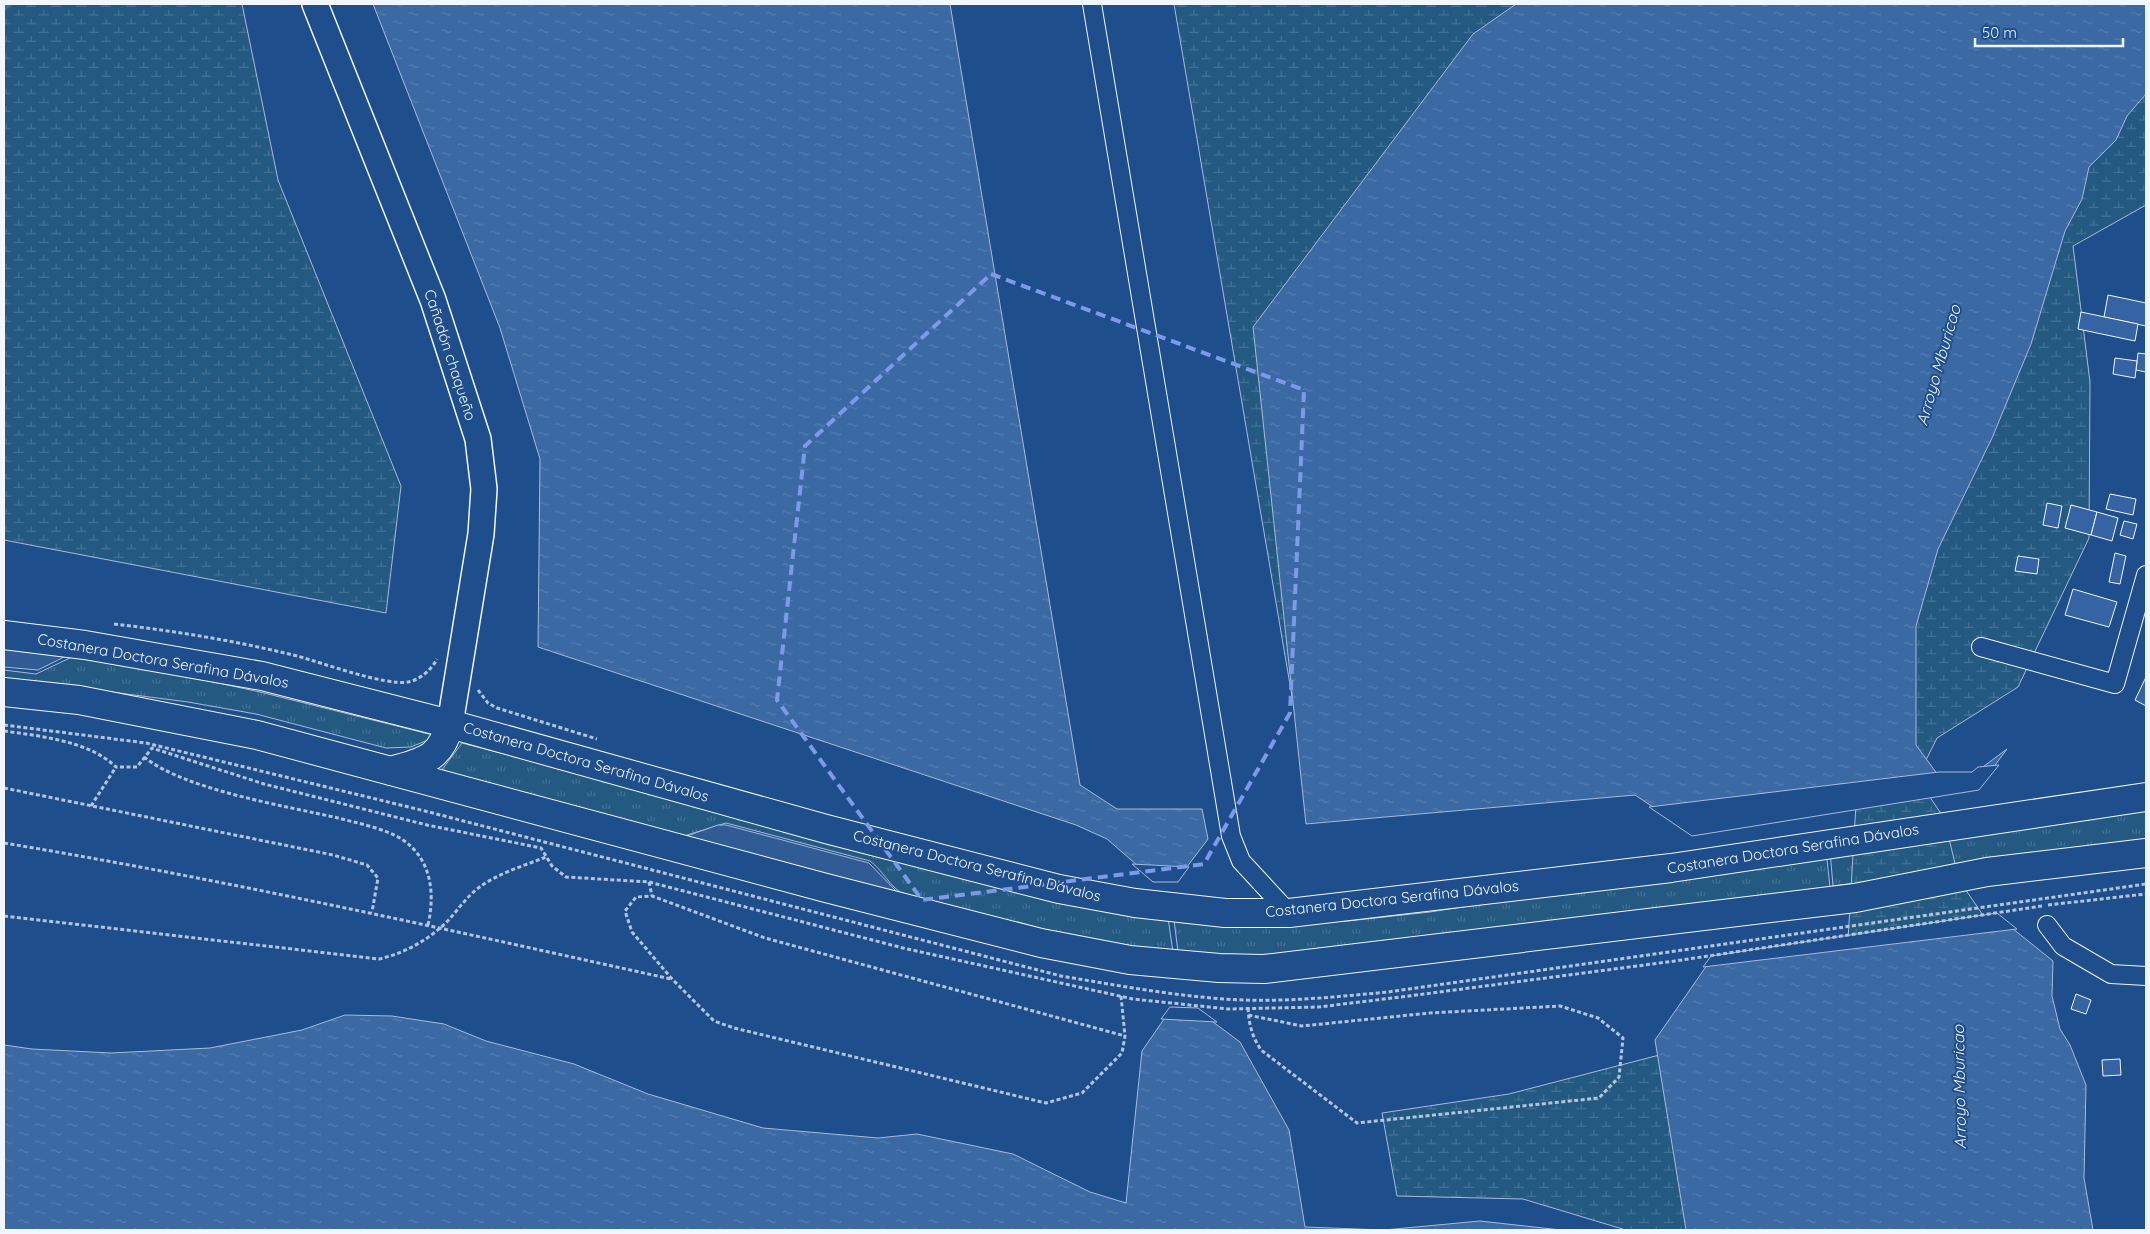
<svg xmlns="http://www.w3.org/2000/svg" width="2150" height="1234" font-family="Quicksand,sans-serif">
<defs>
<pattern id="grass-tufts" width="24" height="20" patternUnits="userSpaceOnUse" patternTransform="scale(1.25)"><rect width="24" height="20" fill="#245a82"/><path d="M3 7l-1-3M5 7V3M7 7l1-3M15 17l-1-3M17 17v-4M19 17l1-3" fill="none" stroke="#447295"/></pattern>
<pattern id="wetland-marsh" width="20" height="14" patternUnits="userSpaceOnUse" patternTransform="scale(1.25)"><rect width="20" height="14" fill="#245a82"/><path d="M1 5h8M5 5V1M11 12h8M15 12V8" fill="none" stroke="#447295"/></pattern>
<pattern id="water-ripples" width="26" height="14" patternUnits="userSpaceOnUse" patternTransform="scale(1.25)"><rect width="26" height="14" fill="#3b69a3"/><path d="M2 4q2-2 4 0t4 0M15 11q2-2 4 0t4 0" fill="none" stroke="#587fb1"/></pattern>
</defs>
<rect width="100%" height="100%" fill="#1f4e8c"/>
<g fill="url(#grass-tufts)" stroke="#a8bbd7">
<path d="M 74,656 L 107,659 L 260,692 L 433,735 L 430,739 L 411,747 L 386,748 L 256,714 L 188,702 L 4,678 L 4,670 L 36,674 Z"/>
<path d="M 462,743 L 1047,896 L 1168,918 L 1173,952 L 1104,945 L 905,895 C 890,888 883,870 870,861 L 726,823 L 684,836 L 441,771 Z"/>
<path d="M 2146,809 L 2146,842 L 1833,886 L 1830,851 Z"/>
<path d="M 1826,851 L 1830,887 L 1436,942 L 1282,957 L 1178,952 L 1174,920 L 1262,924 L 1348,921 L 1430,912 Z"/>
</g>
<g fill="url(#wetland-marsh)" stroke="#a8bbd7">
<path d="M 4,4 L 242,4 L 278,180 L 401,486 L 386,613 L 4,540 Z"/>
<path d="M 1174,4 L 1649,4 L 1310,802 Z"/>
<path d="M 2146,4 L 2146,205 L 2073,246 L 2090,382 L 2089,538 L 2018,687 L 1937,738 L 1917,778 L 1944,818 L 1959,880 L 1989,924 L 2077,1230 L 1626,1230 L 1523,1199 L 1397,1196 L 1382,1113 L 1509,1094 L 1671,1052 L 1848,940 L 1857,787 L 1739,792 Z"/>
</g>
<g fill="#305b95" stroke="#a8bbd7">
<path d="M 4,644 L 70,654 L 38,670 L 4,667 Z"/>
<path d="M 718,825 L 726,825 L 869,863 L 898,893 L 684,837 Z"/>
</g>
<g fill="url(#water-ripples)" stroke="#a8bbd7">
<path d="M 373,4 L 950,4 L 1080,785 L 1117,809 L 1202,809 L 1208,839 L 1177,880 L 1153,879 L 1107,839 L 1076,825 L 538,647 L 540,459 L 500,328 Z"/>
<path d="M 1516,4 L 2146,4 L 2146,94 L 2127,116 L 2116,140 L 2089,167 L 2082,199 L 2065,231 L 2031,344 L 1992,438 L 1938,549 L 1916,626 L 1916,745 L 1938,775 L 1972,775 L 2007,749 L 1978,788 L 1692,833 L 1635,795 L 1306,824 L 1253,327 L 1473,34 Z"/>
<path d="M 1997,916 L 2053,961 L 2052,996 L 2060,1029 L 2070,1045 L 2086,1085 L 2084,1178 L 2093,1230 L 1686,1230 L 1655,1040 L 1712,958 Z"/>
<path d="M 1171,1009 L 1197,1010 L 1240,1042 L 1289,1130 L 1305,1227 L 1384,1230 L 1480,1221 L 1561,1230 L 4,1230 L 4,1045 L 32,1049 L 111,1053 L 210,1048 L 302,1030 L 345,1015 L 392,1016 L 444,1024 L 486,1041 L 574,1064 L 648,1094 L 763,1128 L 878,1138 L 917,1134 L 1013,1154 L 1090,1192 L 1126,1203 L 1142,1051 Z"/>
</g>
<g fill="#1f4e8c" stroke="#a8bbd7">
<path d="M 1999,765 L 1979,790 L 1692,836 L 1649,807 L 1939,772 L 1972,772 L 1978,767 Z"/>
<path d="M 1132,864 L 1189,867 L 1178,882 L 1153,882 Z"/>
<path d="M 1997,913 L 2017,929 L 1703,967 L 1711,956 Z"/>
<path d="M 1170,1007 L 1198,1008 L 1217,1022 L 1161,1019 Z"/>
</g>
<g fill="none" stroke-linecap="round" stroke-linejoin="round">
<path stroke="#3b69a3" stroke-width="5.5" d="M 4,8 L 8,4"/>
</g>
<g fill="#3563a3" stroke="#f2f6ff">
<path d="M 2108,295 L 2146,303 L 2146,326 L 2104,317 Z"/>
<path d="M 2081,312 L 2138,324 L 2135,341 L 2078,329 Z"/>
<path d="M 2138,353 L 2146,354 L 2146,372 L 2136,370 Z"/>
<path d="M 2115,358 L 2137,361 L 2135,378 L 2113,374 Z"/>
<path d="M 2110,494 L 2136,499 L 2133,515 L 2106,509 Z"/>
<path d="M 2047,503 L 2062,506 L 2058,528 L 2043,525 Z"/>
<path d="M 2071,505 L 2097,512 L 2091,535 L 2065,528 Z"/>
<path d="M 2097,512 L 2118,518 L 2112,541 L 2091,535 Z"/>
<path d="M 2124,521 L 2137,524 L 2133,539 L 2120,535 Z"/>
<path d="M 2115,553 L 2126,556 L 2120,584 L 2109,582 Z"/>
<path d="M 2018,556 L 2039,559 L 2037,574 L 2015,571 Z"/>
<path d="M 2073,589 L 2117,602 L 2109,627 L 2065,615 Z"/>
<path d="M 2146,677 L 2146,706 L 2135,700 Z"/>
<path d="M 2076,994 L 2091,1000 L 2086,1014 L 2071,1009 Z"/>
<path d="M 2120,1059 L 2121,1075 L 2103,1076 L 2102,1060 Z"/>
</g>
<g fill="none" stroke-linecap="round" stroke-linejoin="round">
<g stroke="#f2f6ff" stroke-width="20">
<g id="minor">
<path d="M 1092,4 L 1231,836 L 1241,861 L 1289,913"/>
<path d="M 1981,647 L 2115,684 L 2146,575"/>
<path d="M 2047,925 L 2063,946 L 2111,974 L 2146,976"/>
</g>
</g>
<g stroke="#f2f6ff" stroke-width="28">
<path id="secondary" d="M 315,4 L 433,300 L 478,439 L 484,489 L 481,534 L 450,724"/>
</g>
<g stroke="#f2f6ff" stroke-width="30">
<g id="trunk">
<path d="M 4,635 L 85,645 L 262,676 L 450,724 L 826,829 L 1059,889 L 1135,903 L 1225,913 L 1289,913 L 1671,868 L 2146,797"/>
<path d="M 4,692 L 79,700 L 257,735 L 826,888 L 1041,943 L 1130,960 L 1219,968 L 1264,969 L 1855,898 L 1987,872 L 2146,853"/>
<path d="M 391,771 C 424,761 440,760 450,724"/>
</g>
</g>
<g stroke="#b3c4dc" stroke-width="3" stroke-dasharray="4 2.5" stroke-linecap="butt">
<path d="M 114,624 C 175,631 237,641 297,656 C 323,663 385,686 408,682 C 420,680 432,669 437,659"/>
<path d="M 478,690 L 488,703 L 497,708 L 597,739"/>
<path d="M 4,725 L 146,743 L 425,811 L 1061,976 C 1115,985 1169,995 1224,999 C 1279,1003 1334,997 1388,992 L 2146,884"/>
<path d="M 4,731 C 40,736 89,741 116,767 L 137,767 L 152,748 L 264,784 L 427,825 L 541,848 L 552,866 L 566,877 L 649,882 L 903,948 L 1133,999 L 1228,1009 L 1319,1007 L 1409,996 L 1675,961 L 2042,906"/>
<path d="M 144,757 C 185,790 286,806 338,818 C 357,823 387,829 403,840 C 432,860 435,894 428,925"/>
<path d="M 4,788 L 333,855 L 367,865 L 378,878 L 372,912"/>
<path d="M 91,806 L 116,767"/>
<path d="M 4,843 C 228,880 449,930 671,979"/>
<path d="M 649,882 L 652,896"/>
<path d="M 2048,905 L 2146,894"/>
<path d="M 4,916 L 379,959 C 401,954 423,943 440,928 C 453,918 462,901 477,889 C 496,874 523,866 546,857"/>
<path d="M 1121,996 L 1125,1036 L 1122,1053 L 1082,1093 L 1046,1103 L 734,1028 L 714,1021 L 672,979 L 632,932 L 625,911 L 636,897 L 652,896 L 765,938 L 1125,1036"/>
<path d="M 1248,1008 C 1249,1025 1252,1036 1261,1050 L 1357,1123 L 1599,1098 L 1619,1077 L 1623,1038 L 1598,1018 L 1560,1006 L 1430,1013 L 1302,1026 L 1248,1015"/>
</g>
<use href="#minor" stroke="#1f4e8c" stroke-width="18"/>
<use href="#secondary" stroke="#1f4e8c" stroke-width="25"/>
<use href="#trunk" stroke="#1f4e8c" stroke-width="28"/>
</g>
<path fill="none" stroke="#7d9aea" stroke-width="4" stroke-dasharray="10 6" stroke-linejoin="round" d="M 991,274 L 1304,390 L 1290,713 L 1204,864 L 922,900 L 777,700 L 805,446 Z"/>
<g text-anchor="middle" stroke-width="4" stroke-linejoin="round" paint-order="stroke">
<g font-size="15" fill="#f2f6ff" stroke="#1f4e8c">
<text transform="translate(450 355) rotate(72)" y="5">Cañadón chaqueño</text>
<text transform="translate(163 661) rotate(10)" y="5">Costanera Doctora Serafina Dávalos</text>
<text transform="translate(586 762) rotate(16)" y="5">Costanera Doctora Serafina Dávalos</text>
<text transform="translate(1793 849) rotate(-9)" y="5">Costanera Doctora Serafina Dávalos</text>
<text transform="translate(977 866) rotate(14)" y="5">Costanera Doctora Serafina Dávalos</text>
<text transform="translate(1392 899) rotate(-6)" y="5">Costanera Doctora Serafina Dávalos</text>
</g>
<g font-size="16" font-style="italic" fill="#f2f6ff" stroke="#1f4e8c">
<text transform="translate(1938 365) rotate(-74)" y="6">Arroyo Mburicao</text>
<text transform="translate(1959 1087) rotate(-91)" y="6">Arroyo Mburicao</text>
</g>
</g>
<rect width="2150" height="1234" fill="none" stroke="#f2f6ff" stroke-width="10"/>
<path d="M1975 38v8h148v-8" fill="none" stroke="#f2f6ff" stroke-width="2.5"/>
<text x="1982" y="38" font-size="15" fill="#f2f6ff" stroke="#1f4e8c" stroke-width="4" paint-order="stroke">50 m</text>
</svg>
